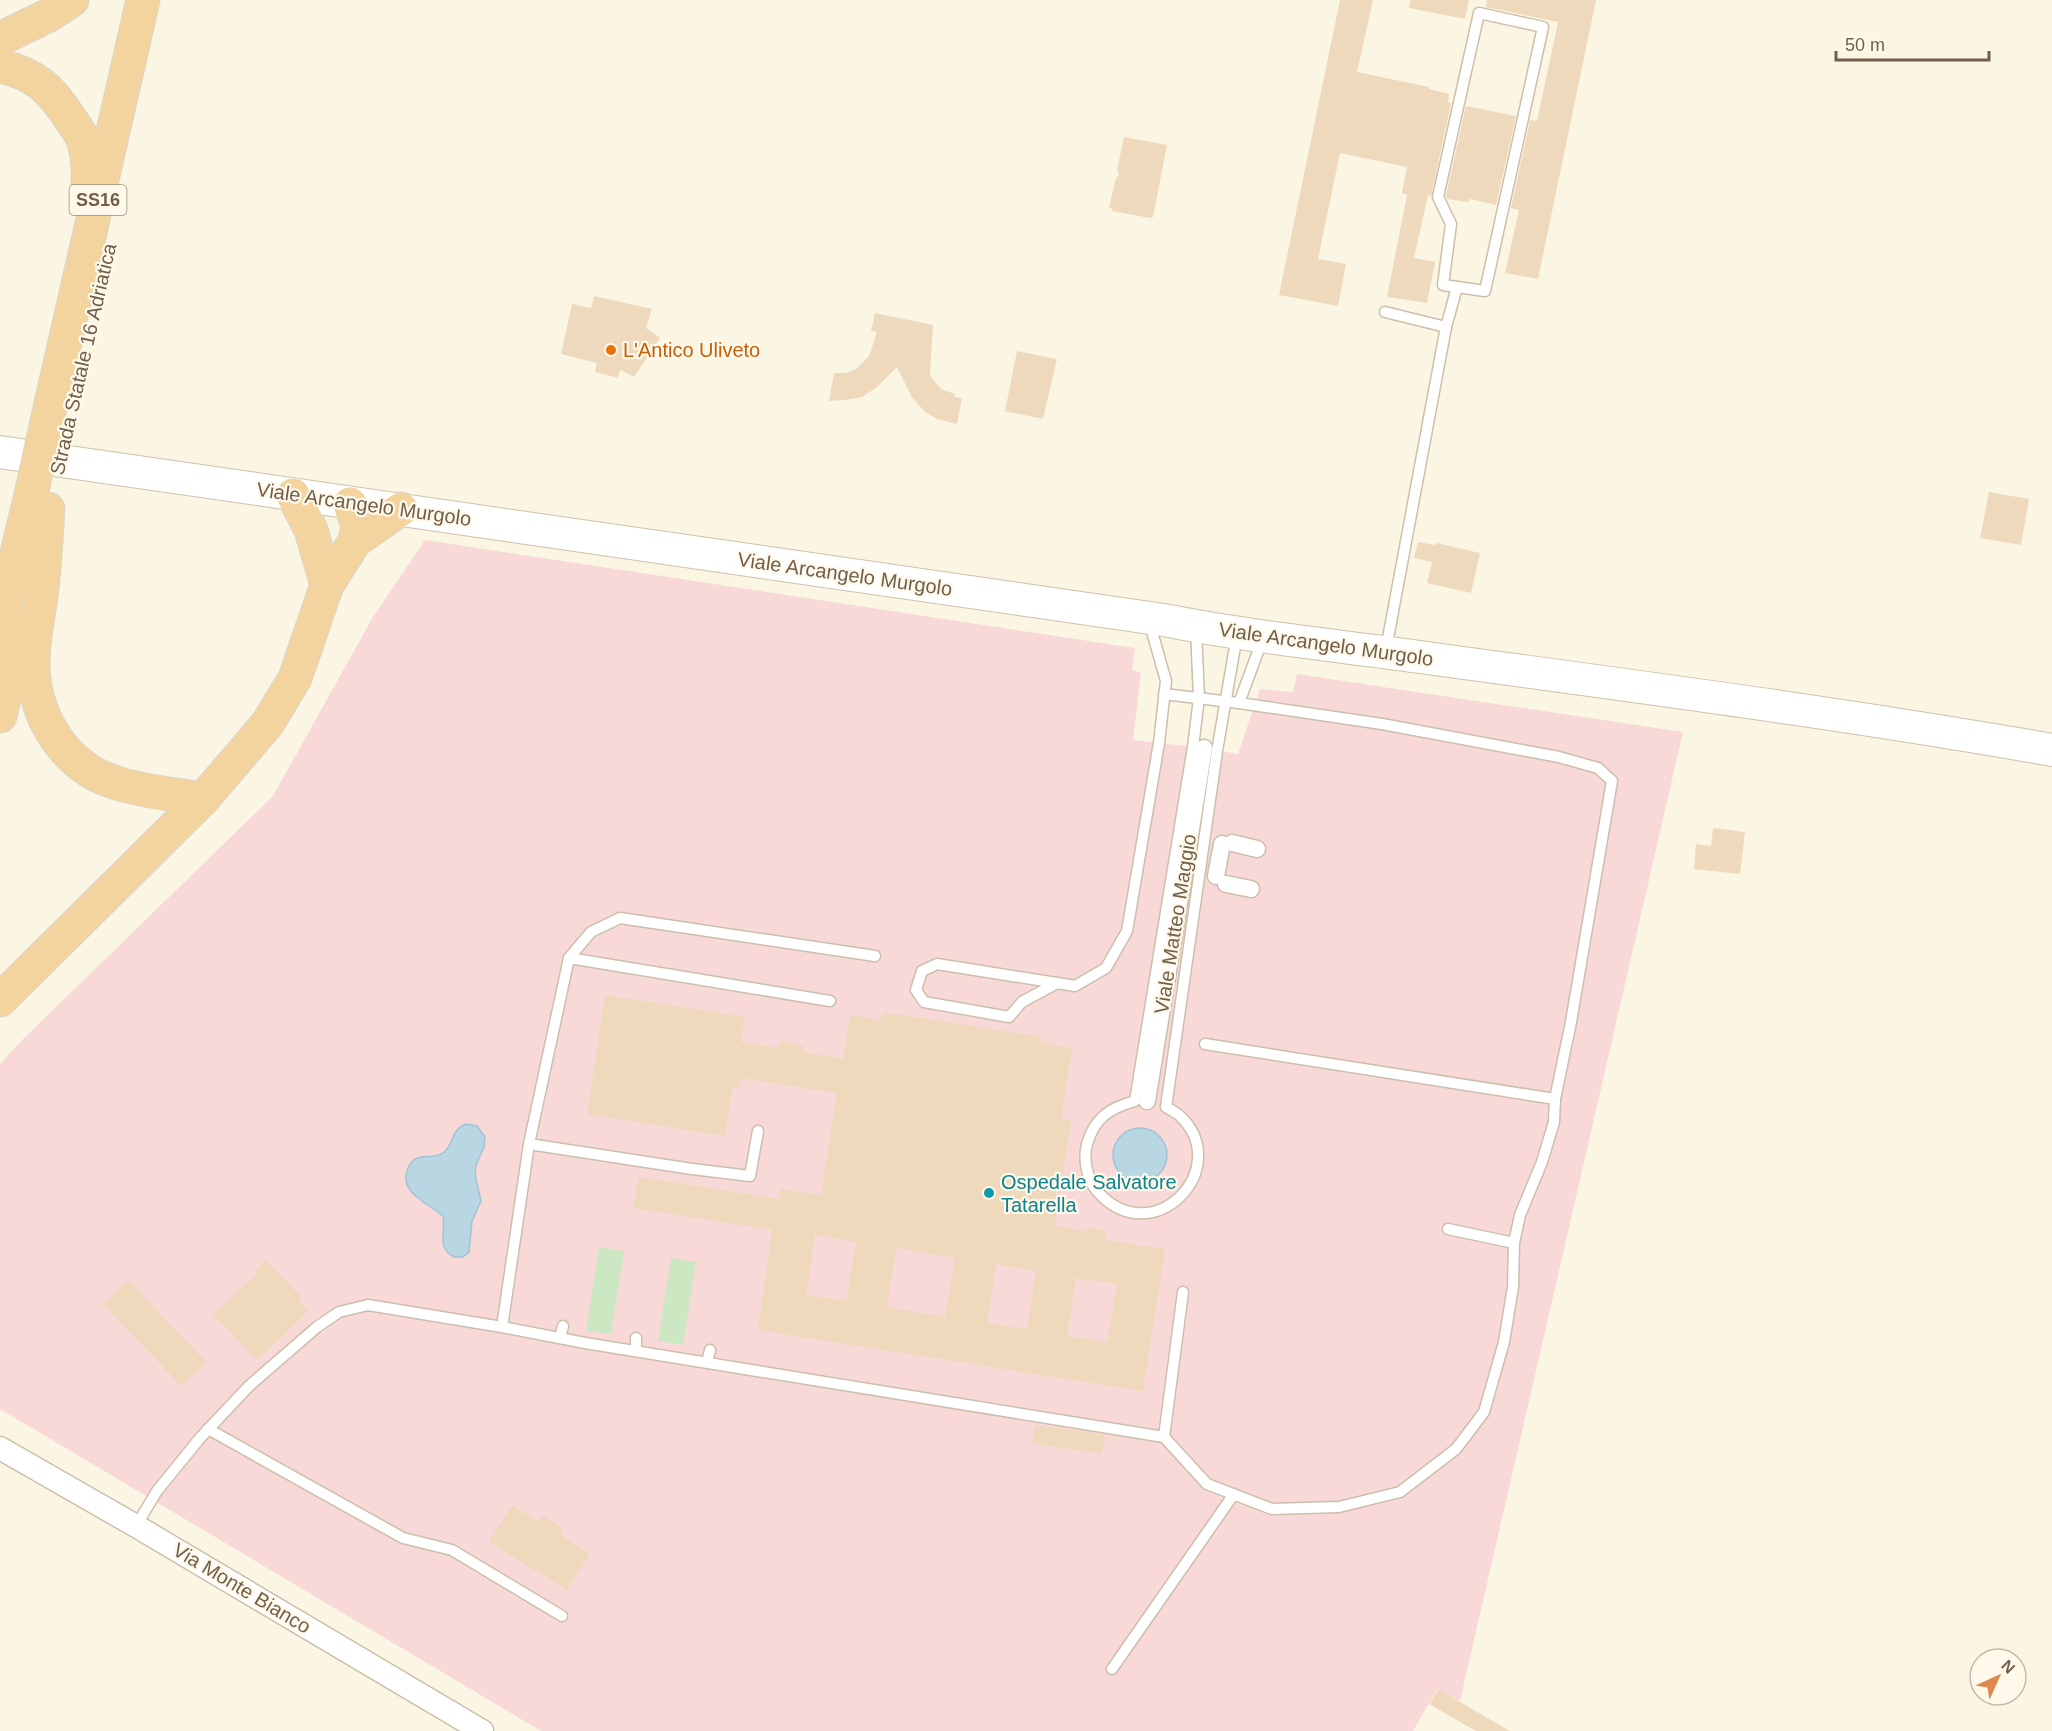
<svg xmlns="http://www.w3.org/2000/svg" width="2052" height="1731" font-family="Arial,sans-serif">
<rect width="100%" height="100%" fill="#fbf6e4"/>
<path fill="#f8d9d7" d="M 425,540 L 1135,648 L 1132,670 L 1141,673 L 1133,740 L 1204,748 L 1238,754 L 1260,689 L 1293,692 L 1297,674 L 1683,732 L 1460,1701 L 1437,1689 L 1413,1731 L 541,1731 L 0,1409 L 0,1064 L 24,1038 L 273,796 L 373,617 Z"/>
<g fill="#cce8c3">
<path d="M 599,1247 L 624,1251 L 611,1334 L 586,1331 Z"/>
<path d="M 671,1258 L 696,1262 L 683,1345 L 658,1341 Z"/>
</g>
<g fill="#b9d6e3" stroke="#a0c4d5" stroke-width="1.5">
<path d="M 466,1124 L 477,1126 L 485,1137 L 484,1147 L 476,1165 L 475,1175 L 481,1201 L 472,1221 L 469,1252 L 463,1257 L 454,1257 C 436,1248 446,1231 443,1216 C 429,1203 397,1193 408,1168 C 410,1164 413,1160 417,1158 C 426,1155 436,1159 444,1152 C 455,1144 449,1131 466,1124 Z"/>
<circle cx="1140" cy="1155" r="27"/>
</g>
<g fill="#efd9bd" fill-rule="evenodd">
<path d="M 1340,0 L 1373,0 L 1357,72 L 1429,87 L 1429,89 L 1449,94 L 1448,102 L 1451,103 L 1431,196 L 1428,195 L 1414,258 L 1435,262 L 1427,303 L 1387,297 L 1407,195 L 1402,193 L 1407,167 L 1340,153 L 1318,259 L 1346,264 L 1338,306 L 1279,295 Z"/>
<path d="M 1410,0 L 1469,0 L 1465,19 L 1409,8 Z"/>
<path d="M 1487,0 L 1596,0 L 1538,279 L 1505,273 L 1519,210 L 1511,208 L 1530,120 L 1537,121 L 1558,22 L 1486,7 Z"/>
<path d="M 1466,106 L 1516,116 L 1496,205 L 1470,199 L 1468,202 L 1447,199 L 1446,196 Z"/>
<path d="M 1124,137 L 1167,145 L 1153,217 L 1150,218 L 1112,211 L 1113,209 L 1109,208 L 1115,181 L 1119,174 L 1117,170 Z"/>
<path d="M 594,296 L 652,309 L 646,328 L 660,338 L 634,377 L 620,370 L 618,378 L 595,372 L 597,363 L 561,354 L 572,304 L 591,308 Z"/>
<path d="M 875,313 L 933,325 L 930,372 L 931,377 L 941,389 L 955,394 L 954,397 L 962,398 L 957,424 L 937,419 L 924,411 L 912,397 L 897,367 L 876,388 L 862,397 L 845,400 L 829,401 L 834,373 L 846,373 L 856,369 L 869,356 L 877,332 L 871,331 Z"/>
<path d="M 1017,351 L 1057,359 L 1043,419 L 1005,411 Z"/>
<path d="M 1989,492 L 2029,499 L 2021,545 L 1980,538 Z"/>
<path d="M 1418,542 L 1436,545 L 1437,543 L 1480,553 L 1471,593 L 1427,583 L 1432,562 L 1414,558 Z"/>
<path d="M 1713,828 L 1745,832 L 1740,874 L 1694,869 L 1696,844 L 1711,846 Z"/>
<path d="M 605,995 L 745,1017 L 741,1042 L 779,1048 L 780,1042 L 804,1046 L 803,1052 L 843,1059 L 850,1015 L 881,1020 L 883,1012 L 1041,1037 L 1041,1043 L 1072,1048 L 1061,1118 L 1071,1120 L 1055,1226 L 1086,1231 L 1087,1227 L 1107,1231 L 1105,1240 L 1165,1249 L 1143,1391 L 758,1330 L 772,1230 L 633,1208 L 639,1177 L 779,1199 L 780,1189 L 821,1195 L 837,1093 L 741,1078 L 739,1087 L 733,1086 L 725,1136 L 587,1114 ZM 815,1235 L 856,1242 L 846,1301 L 806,1295 ZM 896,1248 L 955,1258 L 945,1317 L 887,1307 ZM 996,1264 L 1036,1271 L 1027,1329 L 987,1323 ZM 1076,1278 L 1117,1284 L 1107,1342 L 1067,1336 Z"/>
<path d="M 266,1260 L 301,1297 L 298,1300 L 308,1311 L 257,1360 L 213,1315 L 257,1273 L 255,1271 Z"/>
<path d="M 128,1280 L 206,1362 L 181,1386 L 103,1304 Z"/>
<path d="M 1035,1425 L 1105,1435 L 1102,1454 L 1032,1443 Z"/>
<path d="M 512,1505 L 539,1522 L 543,1516 L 564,1529 L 560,1535 L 590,1554 L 567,1590 L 489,1542 Z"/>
<path d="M 1438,1689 L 1510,1731 L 1476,1731 L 1429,1704 Z"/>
</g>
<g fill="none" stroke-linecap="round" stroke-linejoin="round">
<g stroke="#ccbfab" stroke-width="13">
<g id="service">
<path d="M 1479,13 L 1543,27 L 1485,291 L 1443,285 L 1451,224 L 1438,197 Z"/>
<path d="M 1385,312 L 1446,327"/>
<path d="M 1196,629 L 1199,698 L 1193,747 L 1135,1101 C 1110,1108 1095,1117 1087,1144 C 1083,1159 1087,1179 1097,1191 C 1152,1254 1234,1169 1181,1117 C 1177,1113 1171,1110 1166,1107 L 1217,751 L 1237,635"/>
<path d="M 1386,649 L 1446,327 L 1457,287"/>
<path d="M 1239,703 L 1263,638"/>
<path d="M 569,958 L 591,932 L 620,918 L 875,956"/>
<path d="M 1057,983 L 1022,1002 L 1009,1017 L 924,1002 L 916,990 L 922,971 L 937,964 L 1057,983 L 1075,986 L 1106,968 L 1127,931 L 1159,743 L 1166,681 L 1149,621"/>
<path d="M 830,1001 L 569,958 L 529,1144 L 502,1327 L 585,1343 L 1164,1437 L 1207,1484 L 1272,1509 L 1339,1507 L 1400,1492 L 1456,1449 L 1484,1412 L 1504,1342 L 1513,1287 L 1514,1243 L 1520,1215 L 1542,1162 L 1554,1122 L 1555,1099 L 1571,1022 L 1612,781 L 1598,768 L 1559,757 L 1382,724 L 1239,703 L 1164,694"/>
<path d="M 1205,1044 L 1555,1099"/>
<path d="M 529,1144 L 692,1169 L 750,1176 L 758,1131"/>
<path d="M 1448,1229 L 1514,1243"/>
<path d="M 560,1338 L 563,1326"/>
<path d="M 636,1338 L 636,1351"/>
<path d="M 707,1362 L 710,1350"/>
<path d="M 208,1429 L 403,1538 L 452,1550 L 562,1616"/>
<path d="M 1164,1437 L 1183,1292"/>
<path d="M 136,1526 L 157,1491 L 200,1438 L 249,1386 L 317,1327 L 339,1312 L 368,1305 L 502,1327"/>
<path d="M 1112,1669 L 1234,1494"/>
</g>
</g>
<g stroke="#ccbfab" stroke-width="19">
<g id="pedestrian">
<path d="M 1232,843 L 1257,849"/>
<path d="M 1216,876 L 1222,844"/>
<path d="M 1226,884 L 1251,889"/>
<path d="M 1147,1101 L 1204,748"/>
</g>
</g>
<g stroke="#ccbfab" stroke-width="25">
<path id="minor" d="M 0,1448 L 136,1526 L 482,1731"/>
</g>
<g stroke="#cfc0a9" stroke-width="34">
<path id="secondary" d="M 0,452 L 1164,620 C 1249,637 1335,645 1420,657 C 1631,686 1842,713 2052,750"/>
</g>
<g stroke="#dad5d0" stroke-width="35">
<g id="trunk">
<path d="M 0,39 L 49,15 L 72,0"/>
<path d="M 0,66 C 36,74 52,90 71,120 C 75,126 81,133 83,140 C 89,157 89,177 87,195"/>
<path d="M 52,399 L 143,0"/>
<path d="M 293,495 L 311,530 L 327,585"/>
<path d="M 48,509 C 46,538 45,567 41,596 C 38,620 32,644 33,669 C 36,720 66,768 117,783 C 144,792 174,794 203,799"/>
<path d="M 355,541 L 401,509"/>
<path d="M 0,625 L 33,486"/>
<path d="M 0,716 L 21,627"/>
<path d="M 0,1000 L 203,799 L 268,723 L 295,678 L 327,585 L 355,541 L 358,526 L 350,504"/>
</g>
</g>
<use href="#service" stroke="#fff" stroke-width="10"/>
<use href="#pedestrian" stroke="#fff" stroke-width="16"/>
<use href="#minor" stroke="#fff" stroke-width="22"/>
<use href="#secondary" stroke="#fff" stroke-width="32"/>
<use href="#trunk" stroke="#f4d49e" stroke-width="33"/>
<g stroke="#dad5d0" stroke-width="35" stroke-linecap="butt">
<path id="trunk-bridge" d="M 33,486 L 52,399"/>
</g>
<use href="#trunk-bridge" stroke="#f4d49e" stroke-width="33"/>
</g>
<circle fill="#e8710a" stroke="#fef9ea" stroke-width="2" cx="611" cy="350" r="6"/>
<circle fill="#0f9aa8" stroke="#fef9ea" stroke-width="2" cx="989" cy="1193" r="6"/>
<g text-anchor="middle" stroke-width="4.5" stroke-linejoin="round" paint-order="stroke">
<rect fill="#fef9ea" stroke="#9c8d7b" stroke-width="1.5" x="69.5" y="185" width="57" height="30" rx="4.5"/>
<g font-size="18" font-weight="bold" fill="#725f4b">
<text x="98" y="206">SS16</text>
</g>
<g font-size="20" fill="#c56008" stroke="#fef9ea" text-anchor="start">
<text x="623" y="357">L'Antico Uliveto</text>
</g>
<g font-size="20" fill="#725f4b" stroke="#fef9ea">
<text transform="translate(83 359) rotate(-77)" y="7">Strada Statale 16 Adriatica</text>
<text transform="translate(364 504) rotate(8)" y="7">Viale Arcangelo Murgolo</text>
<text transform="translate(845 574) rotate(8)" y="7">Viale Arcangelo Murgolo</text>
<text transform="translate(1326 644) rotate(8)" y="7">Viale Arcangelo Murgolo</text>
<text transform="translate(1175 924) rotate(-81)" y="7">Viale Matteo Maggio</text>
<text transform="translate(242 1588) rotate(31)" y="7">Via Monte Bianco</text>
</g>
<g font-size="20" fill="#0d838f" stroke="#fef9ea" text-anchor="start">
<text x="1001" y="1189">Ospedale Salvatore<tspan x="1001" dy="23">Tatarella</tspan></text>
</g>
</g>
<g transform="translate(1998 1677) rotate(45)"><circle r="28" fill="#fef9ea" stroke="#c6bbaa" stroke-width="1.5"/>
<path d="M0-4.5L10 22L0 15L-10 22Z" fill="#df874e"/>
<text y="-9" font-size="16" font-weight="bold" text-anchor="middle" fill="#725f4b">N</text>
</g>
<path d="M1836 51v9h153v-9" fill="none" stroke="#725f4b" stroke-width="3"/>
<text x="1845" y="51" font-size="18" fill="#725f4b" stroke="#fef9ea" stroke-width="4.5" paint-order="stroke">50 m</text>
</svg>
